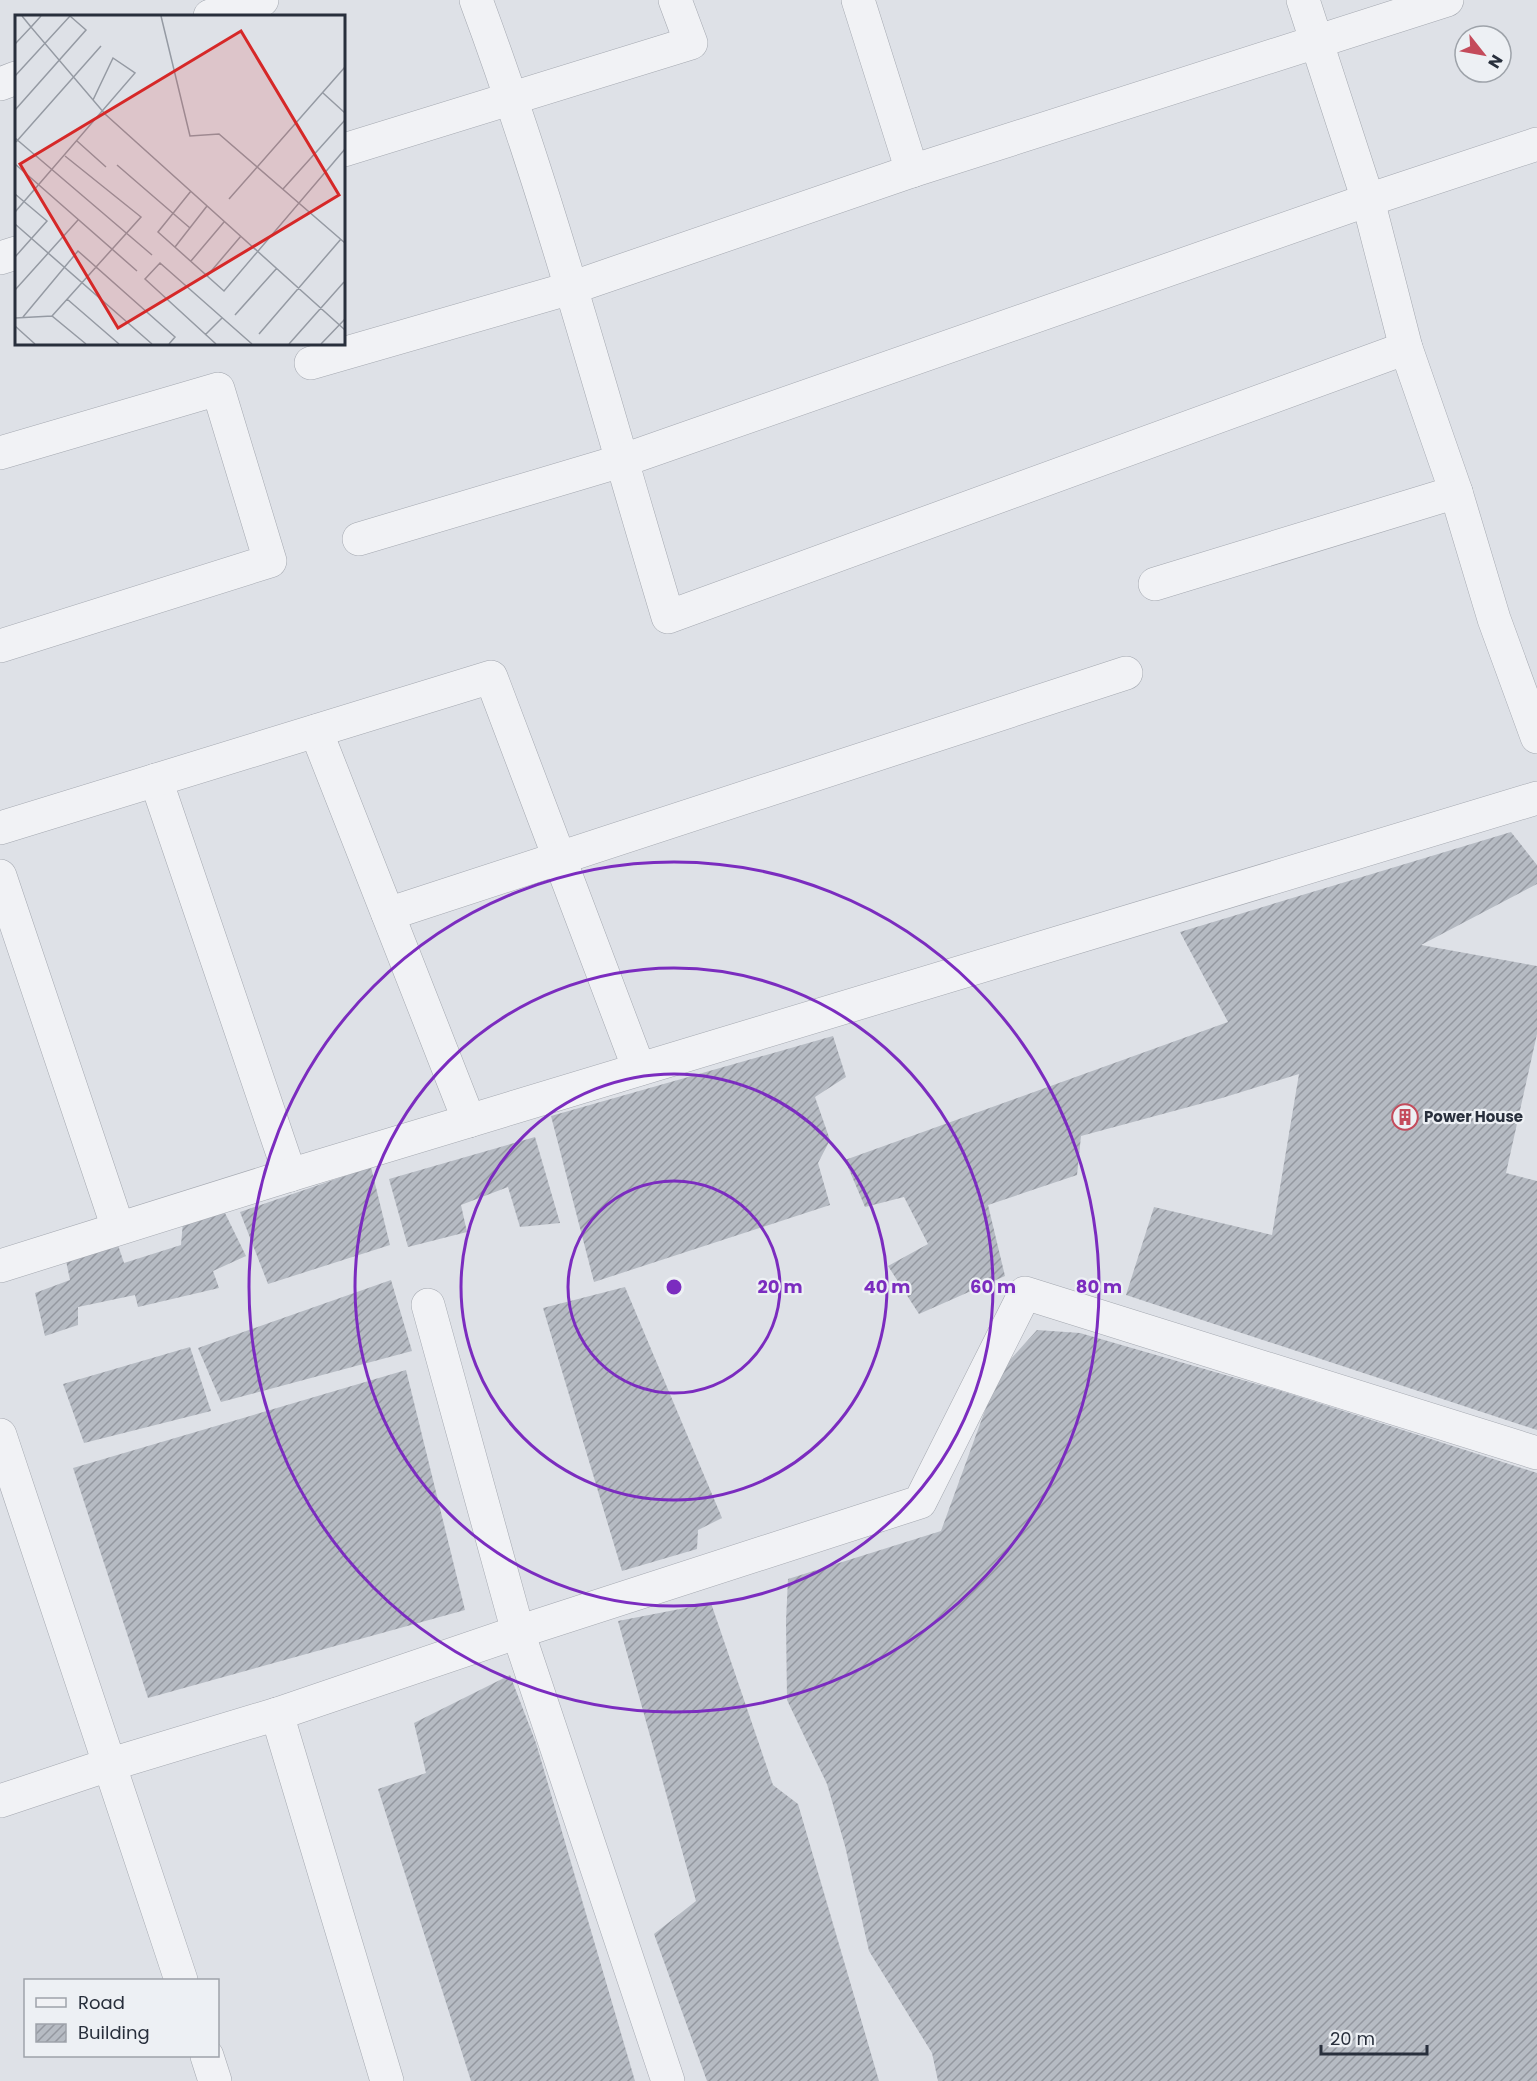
<svg xmlns="http://www.w3.org/2000/svg" width="1537" height="2081" font-family="Poppins,sans-serif">
<defs>
<pattern id="building-hatch" width="6" height="6" patternUnits="userSpaceOnUse" patternTransform="scale(1.5)"><rect width="6" height="6" fill="#b6bbc3"/><path d="M-1 1l2-2M0 6l6-6M5 7l2-2" fill="none" stroke="#9498a0"/></pattern>
</defs>
<rect width="100%" height="100%" fill="#dee1e7"/>
<g fill="url(#building-hatch)">
<path d="M 1511,832 L 1537,865 L 1537,884 L 1421,945 L 1537,966 L 1537,1034 L 1506,1173 L 1537,1181 L 1537,1430 L 1126,1295 L 1154,1207 L 1272,1235 L 1299,1074 L 1222,1098 L 1081,1136 L 1077,1175 L 988,1205 L 1005,1276 L 919,1314 L 888,1266 L 928,1244 L 904,1197 L 865,1207 L 845,1160 L 1228,1022 L 1180,932 Z"/>
<path d="M 833,1036 L 846,1077 L 815,1097 L 830,1140 L 818,1163 L 830,1205 L 594,1282 L 551,1116 Z"/>
<path d="M 535,1137 L 560,1223 L 520,1227 L 508,1187 L 461,1205 L 467,1232 L 408,1247 L 389,1179 Z"/>
<path d="M 371,1167 L 390,1245 L 268,1284 L 240,1212 Z"/>
<path d="M 225,1213 L 246,1256 L 213,1271 L 219,1288 L 138,1307 L 135,1295 L 78,1307 L 78,1325 L 45,1336 L 35,1293 L 70,1280 L 65,1256 L 115,1236 L 124,1263 L 181,1245 L 183,1222 Z"/>
<path d="M 391,1280 L 412,1351 L 221,1402 L 198,1348 Z"/>
<path d="M 625,1287 L 722,1518 L 698,1530 L 697,1549 L 622,1571 L 543,1308 Z"/>
<path d="M 1037,1330 L 1080,1333 L 1281,1391 L 1537,1473 L 1537,2081 L 938,2081 L 932,2053 L 869,1951 L 845,1846 L 827,1784 L 787,1700 L 786,1621 L 788,1579 L 941,1531 L 999,1372 Z"/>
<path d="M 190,1347 L 211,1411 L 84,1443 L 63,1384 Z"/>
<path d="M 406,1370 L 465,1610 L 148,1698 L 73,1468 Z"/>
<path d="M 711,1603 L 773,1785 L 798,1804 L 879,2081 L 707,2081 L 654,1934 L 696,1901 L 618,1621 Z"/>
<path d="M 510,1675 L 536,1743 L 635,2081 L 471,2081 L 378,1789 L 426,1773 L 414,1723 Z"/>
</g>
<g fill="none" stroke-linecap="round" stroke-linejoin="round">
<g stroke="#a4a8b0" stroke-width="34">
<g id="minor">
<path d="M 476,0 C 551,202 606,411 668,617 L 1406,348"/>
<path d="M 858,0 L 912,171"/>
<path d="M 1303,0 L 1368,200 L 1406,348 L 1456,492 L 1494,619 L 1537,737"/>
<path d="M 210,16 L 262,0"/>
<path d="M 0,84 L 16,78"/>
<path d="M 344,150 L 691,43 L 675,0"/>
<path d="M 0,258 L 16,253"/>
<path d="M 311,363 L 571,288 L 912,171 L 1447,0"/>
<path d="M 0,453 L 218,389 L 270,561 L 0,646"/>
<path d="M 359,539 L 621,461 L 1368,200 L 1537,144"/>
<path d="M 1155,584 L 1456,492"/>
<path d="M 316,731 L 469,1121"/>
<path d="M 156,780 L 290,1175"/>
<path d="M 0,828 L 491,677 L 639,1069"/>
<path d="M 0,876 L 118,1228"/>
<path d="M 388,914 L 1126,673"/>
<path d="M 0,1266 L 290,1175 L 1537,798"/>
<path d="M 428,1305 L 518,1632 L 668,2081"/>
<path d="M 0,1435 L 181,1980"/>
<path d="M 277,1714 L 387,2081"/>
<path d="M 0,1801 L 108,1765 L 277,1714 L 518,1632 L 920,1502 L 1025,1293 L 1537,1453"/>
<path d="M 207,2056 L 215,2081"/>
</g>
</g>
<use href="#minor" stroke="#f1f2f5" stroke-width="33"/>
</g>
<g fill="none" stroke="#7b2cbf" stroke-width="3">
<circle cx="674" cy="1287" r="106"/>
<circle cx="674" cy="1287" r="213"/>
<circle cx="674" cy="1287" r="319"/>
<circle cx="674" cy="1287" r="425"/>
</g>
<defs>
<g id="building-ring" transform="scale(1.35)"><circle r="9.5" fill="#edf0f4" stroke="#c44b5b" stroke-width="1.5"/><path d="M-4-6H4V6H1V3H-1V6H-4ZM-2.5-4.3h1.7v1.8h-1.7ZM.8-4.3h1.7v1.8H.8ZM-2.5-1h1.7V.8h-1.7ZM.8-1h1.7V.8H.8Z" fill="#c44b5b"/></g>
</defs>
<g fill-rule="evenodd">
<use href="#building-ring" x="1405" y="1117"/>
</g>
<g text-anchor="middle" stroke-width="4.5" stroke-linejoin="round" paint-order="stroke">
<g font-size="15" font-weight="bold" fill="#282f3c" stroke="#edf0f4" text-anchor="start">
<text x="1424" y="1122">Power House</text>
</g>
</g>
<g transform="translate(15 15)">
<rect width="330" height="330" fill="#dee1e7"/>
<path fill="none" stroke="#959aa3" stroke-width="1.5" d="M 7,1 L 16,12 L 26,1M 146,1 L 175,121 L 204,119 L 330,228M 0,29 L 16,12 L 90,99 L 330,315M 0,61 L 55,1 L 71,15 L 0,95M 308,78 L 330,98M 0,123 L 137,240M 62,126 L 91,152M 1,127 L 86,31M 0,149 L 122,256M 102,150 L 175,213M 268,174 L 330,105M 176,176 L 143,217 L 209,276 L 330,134M 0,179 L 32,206 L 0,242M 214,184 L 330,52M 0,197 L 120,58 L 98,43 L 78,85M 0,209 L 137,329M 160,232 L 192,191M 176,246 L 209,207M 192,261 L 226,221M 0,275 L 63,205M 52,284 L 104,329M 220,300 L 262,253M 37,301 L 126,202 L 50,141M 8,302 L 63,236 L 160,322 L 154,329M 0,303 L 37,301 L 71,329M 0,311 L 20,329M 244,319 L 326,224M 190,320 L 207,303M 201,329 L 130,264 L 145,248 L 237,329M 274,329 L 329,267M 306,329 L 330,304"/>
<path fill="#d62828" fill-opacity="0.15" stroke="#d62828" stroke-width="3" d="M 226,16 L 324,180 L 103,313 L 5,149 Z"/>
<rect width="330" height="330" fill="none" stroke="#282f3c" stroke-width="3"/>
</g>
<circle cx="674" cy="1287" r="9" fill="#7b2cbf" stroke="#edf0f4" stroke-width="3"/>
<g font-size="18" text-anchor="middle" font-weight="bold" fill="#7b2cbf" stroke="#edf0f4" stroke-width="4.5" stroke-linejoin="round" paint-order="stroke">
<text x="780" y="1293">20 m</text>
<text x="887" y="1293">40 m</text>
<text x="993" y="1293">60 m</text>
<text x="1099" y="1293">80 m</text>
</g>
<rect x="24" y="1979" width="195" height="78" fill="#edf0f4" stroke="#9ea3aa" stroke-width="1.5"/>
<rect x="36" y="1998" width="30" height="9" fill="#f1f2f5" stroke="#9ea3aa" stroke-width="1.5"/>
<text x="78" y="2009" font-size="18" fill="#282f3c">Road</text>
<rect x="36" y="2024" width="30" height="18" fill="url(#building-hatch)" stroke="#9ea3aa" stroke-width="1.5"/>
<text x="78" y="2039" font-size="18" fill="#282f3c">Building</text>
<g transform="translate(1483 54) rotate(121)"><circle r="28" fill="#edf0f4" stroke="#9ea3aa" stroke-width="1.5"/>
<path d="M0-4.5L10 22L0 15L-10 22Z" fill="#c44b5b"/>
<text y="-9" font-size="16" font-weight="bold" text-anchor="middle" fill="#282f3c">N</text>
</g>
<path d="M1321 2045v9h106v-9" fill="none" stroke="#282f3c" stroke-width="3"/>
<text x="1330" y="2045" font-size="18" fill="#282f3c" stroke="#edf0f4" stroke-width="4.5" paint-order="stroke">20 m</text>
</svg>
